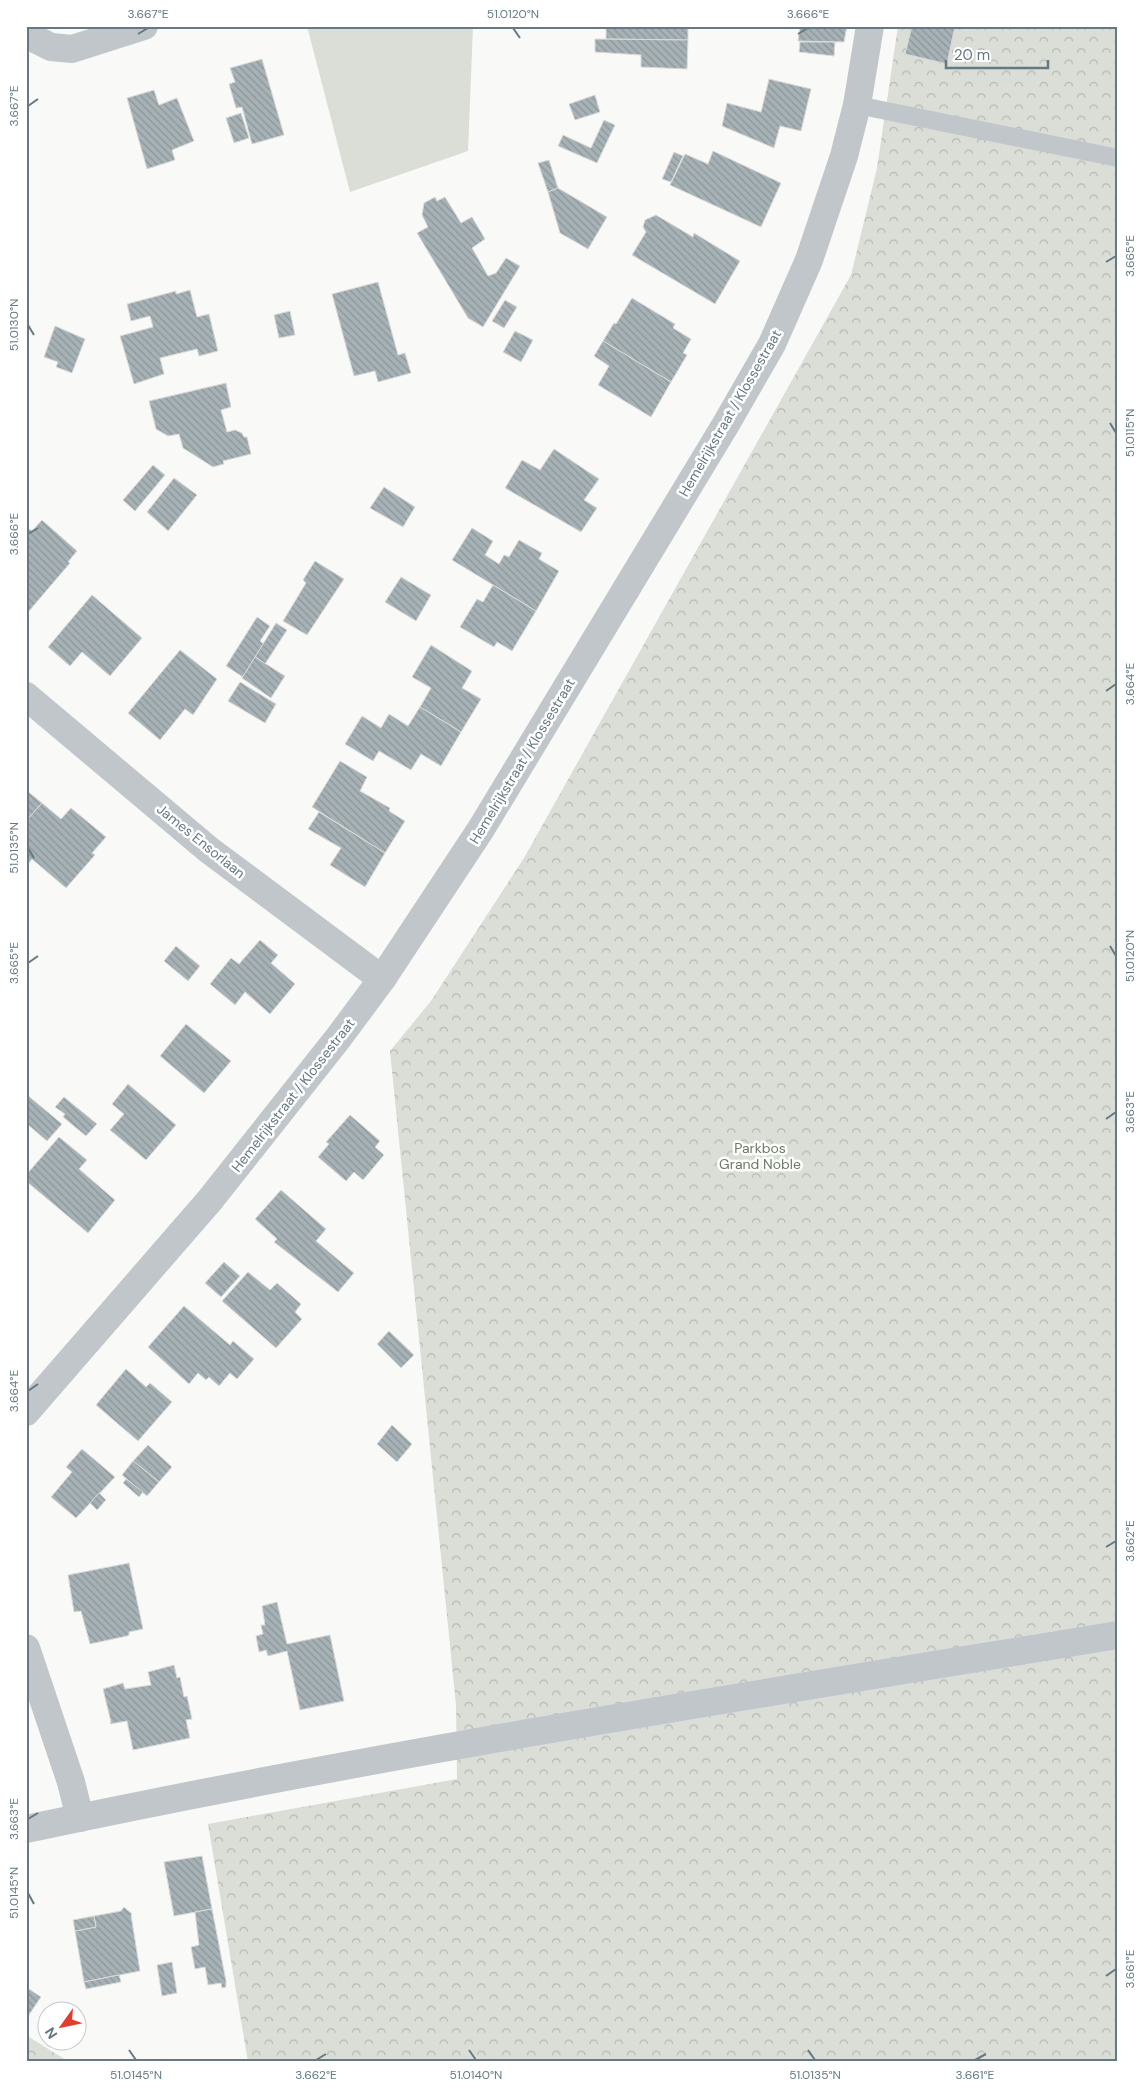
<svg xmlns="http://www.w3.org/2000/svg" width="1144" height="2088" font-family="'DM Sans',sans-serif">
<defs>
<pattern id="park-crowns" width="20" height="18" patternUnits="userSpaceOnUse" patternTransform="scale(1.25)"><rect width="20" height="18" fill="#daded6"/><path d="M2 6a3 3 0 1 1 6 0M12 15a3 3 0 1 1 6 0" fill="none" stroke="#b4b9b3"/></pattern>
<pattern id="building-back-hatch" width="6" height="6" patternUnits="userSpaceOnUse" patternTransform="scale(1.25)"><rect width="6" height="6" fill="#a7b2b6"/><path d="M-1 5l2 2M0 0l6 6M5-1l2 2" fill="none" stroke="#8c9699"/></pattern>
</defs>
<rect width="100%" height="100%" fill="#f9f9f7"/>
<path fill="#daded6" d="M 307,26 L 473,26 L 468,151 L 350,192 Z"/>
<g fill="url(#park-crowns)">
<path d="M 898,26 L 1118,26 L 1118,2062 L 248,2062 L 208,1824 L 457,1779 L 456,1705 L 390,1051 L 431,1001 L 524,858 L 851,275 L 877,168 Z"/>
<path d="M 26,2035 L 69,2062 L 26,2062 Z"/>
</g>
<g fill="url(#building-back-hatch)" stroke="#dbdbd9">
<path d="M 606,26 L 688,26 L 688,40 L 606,39 Z"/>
<path d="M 800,26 L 847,26 L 844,42 L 798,41 Z"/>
<path d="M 912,26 L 955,26 L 947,64 L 905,54 Z"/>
<path d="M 595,39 L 688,40 L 687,69 L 641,67 L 641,55 L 595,52 Z"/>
<path d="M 800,42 L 835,42 L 834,56 L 799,52 Z"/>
<path d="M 262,59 L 284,135 L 252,144 L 242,107 L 236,108 L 229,84 L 235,82 L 230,68 Z"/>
<path d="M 769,79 L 811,89 L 801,131 L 780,126 L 774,148 L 722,126 L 727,103 L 761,112 Z"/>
<path d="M 154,90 L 159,105 L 177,98 L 194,141 L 172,150 L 175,160 L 147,169 L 127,98 Z"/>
<path d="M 595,95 L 600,112 L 575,120 L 569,104 Z"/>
<path d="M 241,113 L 249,138 L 234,143 L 226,118 Z"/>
<path d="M 604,120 L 615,125 L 597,163 L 558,146 L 563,135 L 591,148 Z"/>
<path d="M 713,151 L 781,183 L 761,227 L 670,185 L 685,154 L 708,164 Z"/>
<path d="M 674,152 L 683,156 L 671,182 L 662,179 Z"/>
<path d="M 549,160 L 558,188 L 548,192 L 538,163 Z"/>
<path d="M 558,188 L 607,217 L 588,249 L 560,233 L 548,192 Z"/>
<path d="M 435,197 L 437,201 L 445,197 L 461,223 L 472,217 L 485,239 L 472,248 L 488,276 L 496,273 L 506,258 L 520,266 L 483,327 L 468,318 L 417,233 L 428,227 L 422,215 L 424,203 Z"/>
<path d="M 656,215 L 693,237 L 694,233 L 740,261 L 715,304 L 632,255 L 646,232 L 643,227 L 645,220 Z"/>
<path d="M 378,282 L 398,355 L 405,353 L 411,373 L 378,382 L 375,371 L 354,376 L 332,294 Z"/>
<path d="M 190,290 L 197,317 L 209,314 L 218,351 L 199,356 L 197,349 L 160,358 L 164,374 L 134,384 L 120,336 L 153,327 L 150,316 L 131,321 L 127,304 L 176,291 L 176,294 Z"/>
<path d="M 632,298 L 675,324 L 673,328 L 691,339 L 683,353 L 687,355 L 671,382 L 603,341 L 614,323 L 616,324 Z"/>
<path d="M 505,300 L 517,307 L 504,328 L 492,321 Z"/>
<path d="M 290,311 L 295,335 L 279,338 L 274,315 Z"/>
<path d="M 55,326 L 85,339 L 72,373 L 56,367 L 58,362 L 44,357 Z"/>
<path d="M 515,331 L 533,340 L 521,362 L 503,352 Z"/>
<path d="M 603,341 L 671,382 L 651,417 L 598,385 L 609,366 L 594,356 Z"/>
<path d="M 226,383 L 231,407 L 221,410 L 227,432 L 235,430 L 242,433 L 244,437 L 247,437 L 251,454 L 223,461 L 224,464 L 213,467 L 183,448 L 179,434 L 168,436 L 156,429 L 149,401 Z"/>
<path d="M 554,449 L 599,479 L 584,500 L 597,508 L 581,532 L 505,488 L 522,460 L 540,470 Z"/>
<path d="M 153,465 L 165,475 L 135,511 L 123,500 Z"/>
<path d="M 174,478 L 197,495 L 168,531 L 147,512 Z"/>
<path d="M 384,487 L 415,507 L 403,527 L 370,508 Z"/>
<path d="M 42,520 L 77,551 L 68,562 L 70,563 L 29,611 L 26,609 L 26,533 L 30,529 L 32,531 Z"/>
<path d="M 472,528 L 493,541 L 485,555 L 499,564 L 504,555 L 509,557 L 519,540 L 542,553 L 539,559 L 559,571 L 536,611 L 452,560 Z"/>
<path d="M 315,561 L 344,579 L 307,635 L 283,621 L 306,583 L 303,580 Z"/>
<path d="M 401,577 L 431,595 L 416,621 L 385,602 Z"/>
<path d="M 493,585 L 536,611 L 512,651 L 497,642 L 494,647 L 460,627 L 477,599 L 483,602 Z"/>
<path d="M 92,595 L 142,638 L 110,676 L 82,652 L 70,666 L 48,647 Z"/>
<path d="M 257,617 L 270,626 L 260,641 L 264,644 L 243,677 L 226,666 Z"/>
<path d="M 276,623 L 287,630 L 265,664 L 255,657 Z"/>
<path d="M 431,645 L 472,671 L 462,688 L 481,699 L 461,732 L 420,707 L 431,688 L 412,677 Z"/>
<path d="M 180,650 L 217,679 L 193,715 L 185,709 L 160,740 L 128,713 Z"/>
<path d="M 255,657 L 285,676 L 271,698 L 242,678 Z"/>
<path d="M 240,682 L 276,704 L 265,723 L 228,701 Z"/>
<path d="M 420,707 L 461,732 L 441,766 L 421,754 L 411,770 L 379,751 L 373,761 L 345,744 L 362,716 L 381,728 L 389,714 L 408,726 Z"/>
<path d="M 340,761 L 367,777 L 360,791 L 390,808 L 389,811 L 405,821 L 385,853 L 312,807 Z"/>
<path d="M 26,790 L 42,803 L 26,821 Z"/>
<path d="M 42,803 L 61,819 L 71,808 L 106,837 L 92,853 L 95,855 L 66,888 L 32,859 L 26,866 L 26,821 Z"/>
<path d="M 319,812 L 385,853 L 365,887 L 330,865 L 341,848 L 308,829 Z"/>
<path d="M 260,940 L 278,955 L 271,963 L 295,984 L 270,1014 L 245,992 L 235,1005 L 210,984 L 231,958 L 239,964 Z"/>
<path d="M 176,946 L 200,966 L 188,981 L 164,961 Z"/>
<path d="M 186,1024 L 231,1061 L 204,1093 L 160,1056 Z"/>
<path d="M 128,1084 L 176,1125 L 146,1160 L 110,1130 L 124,1114 L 112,1104 Z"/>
<path d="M 26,1094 L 62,1124 L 47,1141 L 26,1123 Z"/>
<path d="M 64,1097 L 97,1124 L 86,1136 L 63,1117 L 65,1114 L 55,1107 Z"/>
<path d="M 350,1115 L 380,1141 L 375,1147 L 384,1155 L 363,1180 L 354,1172 L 346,1181 L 318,1157 L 329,1144 L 326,1142 Z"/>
<path d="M 59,1137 L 87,1160 L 79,1169 L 115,1200 L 88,1233 L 26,1181 L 26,1175 Z"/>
<path d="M 281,1190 L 326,1229 L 316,1241 L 354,1273 L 338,1292 L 274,1242 L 277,1239 L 255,1219 Z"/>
<path d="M 224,1262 L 240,1276 L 221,1297 L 205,1283 Z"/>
<path d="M 248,1272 L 270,1290 L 277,1283 L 301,1304 L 295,1312 L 302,1319 L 276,1348 L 222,1301 Z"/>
<path d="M 184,1306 L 230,1345 L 233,1341 L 254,1359 L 237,1379 L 230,1373 L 219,1386 L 209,1377 L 206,1380 L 198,1373 L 189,1384 L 148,1347 Z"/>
<path d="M 389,1331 L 414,1355 L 401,1368 L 377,1344 Z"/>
<path d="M 126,1369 L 146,1387 L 150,1383 L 172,1402 L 138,1441 L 96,1405 Z"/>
<path d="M 392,1425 L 412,1444 L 397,1462 L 377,1444 Z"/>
<path d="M 148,1445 L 172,1467 L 159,1482 L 133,1461 Z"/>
<path d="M 82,1449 L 115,1477 L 76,1518 L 51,1497 L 72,1472 L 66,1467 Z"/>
<path d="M 133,1461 L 159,1482 L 147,1496 L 122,1475 Z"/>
<path d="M 126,1479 L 143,1492 L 139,1497 L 123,1483 Z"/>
<path d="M 99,1493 L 106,1500 L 97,1510 L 90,1503 Z"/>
<path d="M 129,1563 L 143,1629 L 129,1632 L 129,1635 L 127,1636 L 90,1644 L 81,1611 L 74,1612 L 68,1575 Z"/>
<path d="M 277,1602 L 287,1644 L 330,1635 L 344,1701 L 300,1710 L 287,1651 L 268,1656 L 266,1650 L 259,1652 L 256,1636 L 263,1634 L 261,1625 L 265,1625 L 262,1606 Z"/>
<path d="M 174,1665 L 177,1678 L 180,1677 L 184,1697 L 187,1696 L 192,1719 L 186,1720 L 190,1738 L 133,1750 L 127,1721 L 110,1724 L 111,1722 L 103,1689 L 123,1683 L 125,1689 L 151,1685 L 148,1672 Z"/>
<path d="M 202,1856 L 212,1909 L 174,1916 L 164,1862 Z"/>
<path d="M 124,1907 L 132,1914 L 131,1915 L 140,1971 L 84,1982 L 75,1931 L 96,1927 L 94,1916 L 121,1911 Z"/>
<path d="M 212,1909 L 226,1981 L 226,1987 L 222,1988 L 221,1983 L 208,1985 L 205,1967 L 195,1969 L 191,1947 L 199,1945 L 195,1912 Z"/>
<path d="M 94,1916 L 96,1927 L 75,1931 L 73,1920 Z"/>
<path d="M 172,1962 L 177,1993 L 162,1996 L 157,1965 Z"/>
<path d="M 119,1975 L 121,1982 L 86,1989 L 84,1982 Z"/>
<path d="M 26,1987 L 41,1997 L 26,2019 Z"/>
</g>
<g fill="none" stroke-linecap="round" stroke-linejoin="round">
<path stroke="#c0c6c9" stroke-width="18" d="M 857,105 L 1118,158"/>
<g stroke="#c0c6c9" stroke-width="28">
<path d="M 26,32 L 29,36 L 51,47 L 72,49 L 144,26"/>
<path d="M 26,696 L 209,850 L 382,979"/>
<path d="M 26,1648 L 71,1782 L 80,1818"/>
</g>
<g stroke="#c0c6c9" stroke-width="28">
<path d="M 26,1412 L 210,1200 L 339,1037 L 382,979 L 481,829 L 726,424 L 772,344 L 809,260 L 844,156 L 857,105 L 870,26"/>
<path d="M 26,1829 C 388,1752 753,1695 1118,1635"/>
</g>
</g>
<path fill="none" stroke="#647982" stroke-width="2" d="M 513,28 L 520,38M 138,34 L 148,28M 798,34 L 808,28M 28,106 L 38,99M 1106,262 L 1116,256M 28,325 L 34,335M 1110,423 L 1116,433M 28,534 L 38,528M 1106,691 L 1116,684M 28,848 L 34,858M 1110,946 L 1116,956M 28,963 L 38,956M 1106,1119 L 1116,1112M 28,1391 L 38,1384M 1106,1547 L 1116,1541M 28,1819 L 38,1813M 28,1893 L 34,1904M 1106,1976 L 1116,1969M 129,2050 L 136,2060M 469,2050 L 476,2060M 808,2050 L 815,2060M 316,2060 L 326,2054M 975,2060 L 986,2054"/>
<g text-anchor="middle" stroke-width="5" stroke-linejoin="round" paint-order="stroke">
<g font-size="14" fill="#647982" stroke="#fff">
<text transform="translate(730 413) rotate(-60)" y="5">Hemelrijkstraat / Klossestraat</text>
<text transform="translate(522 761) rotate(-59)" y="5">Hemelrijkstraat / Klossestraat</text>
<text transform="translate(201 841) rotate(39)" y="5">James Ensorlaan</text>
<text transform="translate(293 1095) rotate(-52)" y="5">Hemelrijkstraat / Klossestraat</text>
</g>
<g font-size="14" fill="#6a7a63" stroke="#fff">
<text x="760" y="1153">Parkbos<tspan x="760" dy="16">Grand Noble</tspan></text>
</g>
</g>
<rect width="1144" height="2088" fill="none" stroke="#ffffff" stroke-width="55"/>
<g transform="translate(62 2026) rotate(237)"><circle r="24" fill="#ffffff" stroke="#c1c9cd"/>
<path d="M0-4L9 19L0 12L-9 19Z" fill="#e43b2c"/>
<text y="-8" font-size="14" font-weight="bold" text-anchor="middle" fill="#647982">N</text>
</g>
<path d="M946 60v8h102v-8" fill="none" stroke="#647982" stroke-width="2.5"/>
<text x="954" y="60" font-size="15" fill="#647982" stroke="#ffffff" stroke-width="4" paint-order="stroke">20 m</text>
<rect x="28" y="28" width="1088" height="2032" fill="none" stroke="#647982" stroke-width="2"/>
<g font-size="12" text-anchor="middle" fill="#647982">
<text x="148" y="18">3.667°E</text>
<text x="513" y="18">51.0120°N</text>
<text x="808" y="18">3.666°E</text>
<text transform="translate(14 106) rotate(-90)" y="4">3.667°E</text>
<text transform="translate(1130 256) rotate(-90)" y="4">3.665°E</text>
<text transform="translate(14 325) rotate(-90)" y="4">51.0130°N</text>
<text transform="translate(1130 433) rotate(-90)" y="4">51.0115°N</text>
<text transform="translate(14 534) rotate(-90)" y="4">3.666°E</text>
<text transform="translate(1130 684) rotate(-90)" y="4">3.664°E</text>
<text transform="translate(14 848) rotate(-90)" y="4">51.0135°N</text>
<text transform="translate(1130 956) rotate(-90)" y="4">51.0120°N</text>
<text transform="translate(14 963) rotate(-90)" y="4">3.665°E</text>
<text transform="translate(1130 1112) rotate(-90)" y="4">3.663°E</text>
<text transform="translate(14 1391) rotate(-90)" y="4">3.664°E</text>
<text transform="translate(1130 1541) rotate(-90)" y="4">3.662°E</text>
<text transform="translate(14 1819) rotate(-90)" y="4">3.663°E</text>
<text transform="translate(14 1893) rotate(-90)" y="4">51.0145°N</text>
<text transform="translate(1130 1969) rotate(-90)" y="4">3.661°E</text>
<text x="136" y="2079">51.0145°N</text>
<text x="316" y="2079">3.662°E</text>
<text x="476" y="2079">51.0140°N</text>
<text x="815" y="2079">51.0135°N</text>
<text x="975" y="2079">3.661°E</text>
</g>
</svg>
